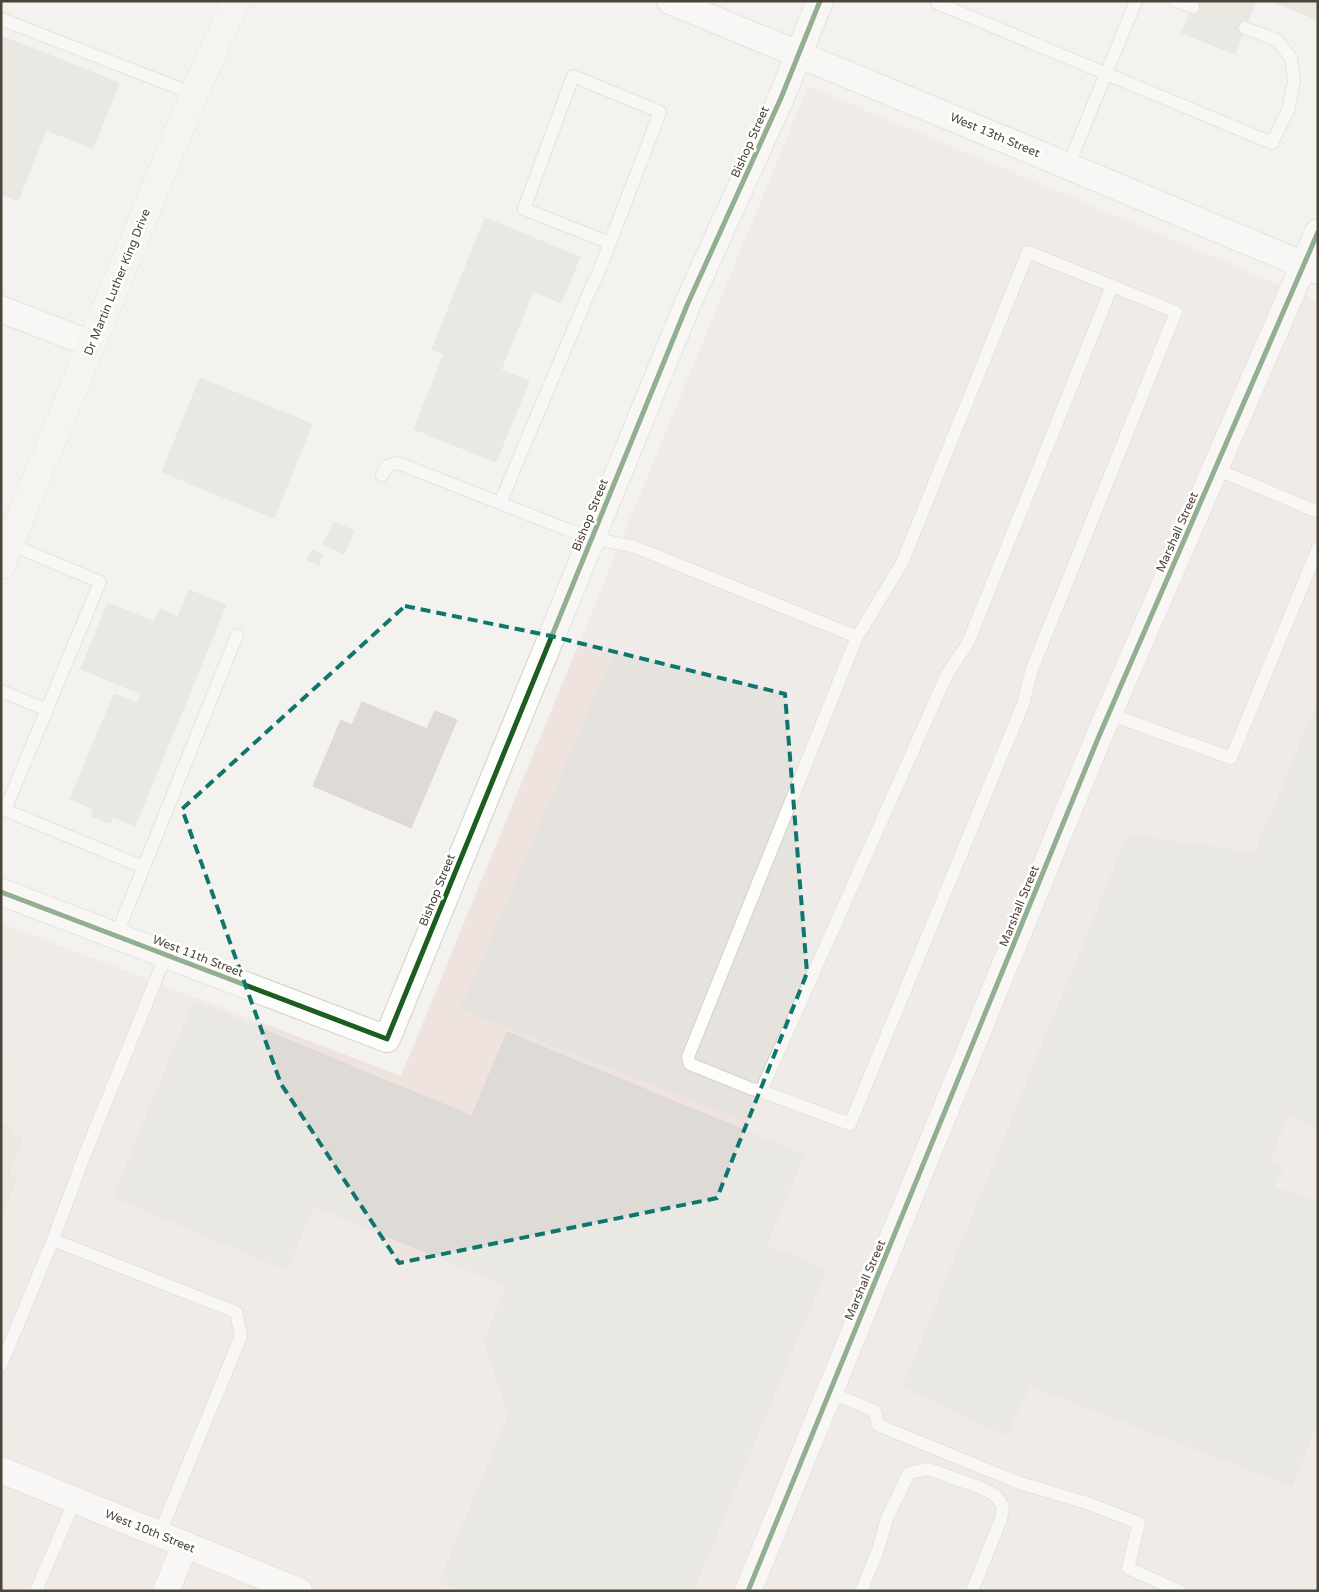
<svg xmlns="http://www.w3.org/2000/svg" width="1319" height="1592" font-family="'Varela Round',sans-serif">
<rect width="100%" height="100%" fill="#f4f2ee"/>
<path fill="#eee3df" d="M 808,86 L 1318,301 L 1318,1591 L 1,1591 L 1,923 L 401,1076 Z"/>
<g fill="#e6e3df">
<path d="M 833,124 L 1243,290 L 1081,689 L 672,524 Z"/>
<path d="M 633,608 L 736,646 L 814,665 L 1047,759 L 874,1172 L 460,1009 Z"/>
<path d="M 1,954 L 88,991 L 55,1070 L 1,1047 Z"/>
<path d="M 61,1187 L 232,1256 L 218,1292 L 269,1313 L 198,1489 L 1,1410 L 1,1335 Z"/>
<path d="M 1117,1426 L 1210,1466 L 1199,1493 L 1258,1518 L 1248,1544 L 1310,1570 L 1301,1591 L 1059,1591 L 1049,1587 Z"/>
<path d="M 873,1429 L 1075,1516 L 1043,1591 L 804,1591 Z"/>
</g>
<g fill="#dedbd6" stroke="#dcd9d4">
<path d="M 1195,1 L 1256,1 L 1235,54 L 1182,33 Z"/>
<path d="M 1272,1 L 1318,1 L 1318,20 Z"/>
<path d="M 1,36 L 119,83 L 93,148 L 46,130 L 18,201 L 1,194 Z"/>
<path d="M 485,218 L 580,257 L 561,303 L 533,291 L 501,370 L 529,381 L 496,462 L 414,429 L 444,354 L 432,349 Z"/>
<path d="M 200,378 L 312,424 L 274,518 L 162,472 Z"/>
<path d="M 334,522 L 354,531 L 344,554 L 323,544 Z"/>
<path d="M 312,550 L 323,555 L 319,565 L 307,560 Z"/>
<path d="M 189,590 L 226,605 L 135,826 L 113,817 L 110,823 L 91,816 L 94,809 L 70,799 L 114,694 L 137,703 L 141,694 L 81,669 L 108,603 L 154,622 L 160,609 L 178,617 Z"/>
<path d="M 362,702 L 427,729 L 435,711 L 457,720 L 411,828 L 313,786 L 341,720 L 352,725 Z"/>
<path d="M 1318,702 L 1318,1127 L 1288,1115 L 1269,1160 L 1284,1167 L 1274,1187 L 1318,1202 L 1318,1420 L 1292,1486 L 1030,1386 L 1007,1435 L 903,1387 L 1128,835 L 1255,853 Z"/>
<path d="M 194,1001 L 472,1116 L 507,1032 L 804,1155 L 766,1245 L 826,1269 L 693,1591 L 465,1591 L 440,1581 L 509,1414 L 484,1341 L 507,1286 L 313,1206 L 287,1270 L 113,1197 Z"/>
<path d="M 1,1124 L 13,1129 L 11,1134 L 23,1138 L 8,1174 L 17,1178 L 1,1216 Z"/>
</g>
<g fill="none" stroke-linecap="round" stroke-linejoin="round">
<g stroke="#d2d0cb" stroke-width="14">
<g id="lane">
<path d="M 938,1 L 937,3 L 1272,143 L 1288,110 L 1294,81 L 1291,58 L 1277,40 L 1245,28"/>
<path d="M 1176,1 L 1193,7"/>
<path d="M 1,19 L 194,94"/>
<path d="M 1068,166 L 1136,1"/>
<path d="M 1028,252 L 1112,286 L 968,643 L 947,674 L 761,1091 L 752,1089 L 690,1064 L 688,1057 L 857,637 L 902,563 Z"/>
<path d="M 1216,469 L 1318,512"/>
<path d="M 382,475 L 387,466 L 398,463 L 566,529 L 592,538 L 635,547 L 857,637"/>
<path d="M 500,503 L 590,290 L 598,274 L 660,112 L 573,76 L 524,209 L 610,243"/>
<path d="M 10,544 L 100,582 L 5,810 L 143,867"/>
<path d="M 1,691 L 47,710"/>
<path d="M 1109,714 L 1231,758 L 1318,548"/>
<path d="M 116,936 L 237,635"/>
<path d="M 761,1091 L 850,1124 L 1023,704 L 1032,669 L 1176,312 L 1112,286"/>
<path d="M 53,1240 L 83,1159 L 166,955"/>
<path d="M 1,1365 L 53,1240 L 236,1312 L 241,1336 L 159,1535"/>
<path d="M 829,1392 L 875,1411 L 878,1425 L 1017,1482 L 1087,1503 L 1139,1523 L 1128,1568 L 1179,1591"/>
<path d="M 36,1591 L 75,1500"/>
<path d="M 861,1591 L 878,1550 L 887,1518 L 909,1473 L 928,1469 L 979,1487 L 995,1495 L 1003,1506 L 1001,1519 L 972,1591"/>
</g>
</g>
<g stroke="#d2d0cb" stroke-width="28">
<g id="street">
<path d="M 670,1 L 1068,166 L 1318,271"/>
<path d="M 1,309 L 91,344"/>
<path d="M 1,892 L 387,1039 L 688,303 L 781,98 L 820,1"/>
<path d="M 1,1470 L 299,1591"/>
<path d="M 166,1591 L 185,1545"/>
<path d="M 748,1591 L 1099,736 L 1318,232"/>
</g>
</g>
<g stroke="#d3cfc5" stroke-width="29">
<path id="secondary" d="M 1,565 L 194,94 L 236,1"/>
</g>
<use href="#lane" stroke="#fdfdfc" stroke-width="12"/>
<use href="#street" stroke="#fdfdfc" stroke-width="26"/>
<use href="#secondary" stroke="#f7f6f1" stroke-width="28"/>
<g stroke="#fff" stroke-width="8">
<g id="cycleway">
<path d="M 1,892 L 387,1039 L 688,303 L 781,98 L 820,1"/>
<path d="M 748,1591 L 1099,736 L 1318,232"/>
</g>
</g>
<use href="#cycleway" stroke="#1b5e20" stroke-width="5"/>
</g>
<path d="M0 0H1319V1592H0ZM 405,606 L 551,636 L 785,694 L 807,973 L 717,1198 L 399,1263 L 281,1084 L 182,809 Z" fill="#f4f2ee" fill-opacity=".55" fill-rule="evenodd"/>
<path fill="none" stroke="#0f766e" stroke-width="4" stroke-dasharray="10 6" stroke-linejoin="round" d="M 405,606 L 551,636 L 785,694 L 807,973 L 717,1198 L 399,1263 L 281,1084 L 182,809 Z"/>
<g text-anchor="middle" stroke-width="5" stroke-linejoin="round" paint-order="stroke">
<g font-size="12" fill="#4b4439" stroke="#fff">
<text transform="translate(995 135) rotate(23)" y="4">West 13th Street</text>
<text transform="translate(750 142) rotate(-66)" y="4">Bishop Street</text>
<text transform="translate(117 282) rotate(-68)" y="4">Dr Martin Luther King Drive</text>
<text transform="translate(590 515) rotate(-68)" y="4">Bishop Street</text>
<text transform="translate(1177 532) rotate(-66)" y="4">Marshall Street</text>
<text transform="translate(437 890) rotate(-68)" y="4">Bishop Street</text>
<text transform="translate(1019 906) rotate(-68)" y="4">Marshall Street</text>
<text transform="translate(198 956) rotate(21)" y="4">West 11th Street</text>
<text transform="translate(865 1280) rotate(-67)" y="4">Marshall Street</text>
<text transform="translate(150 1531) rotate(22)" y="4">West 10th Street</text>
</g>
</g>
<rect width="1319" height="1592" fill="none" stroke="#4b4439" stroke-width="5"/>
</svg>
